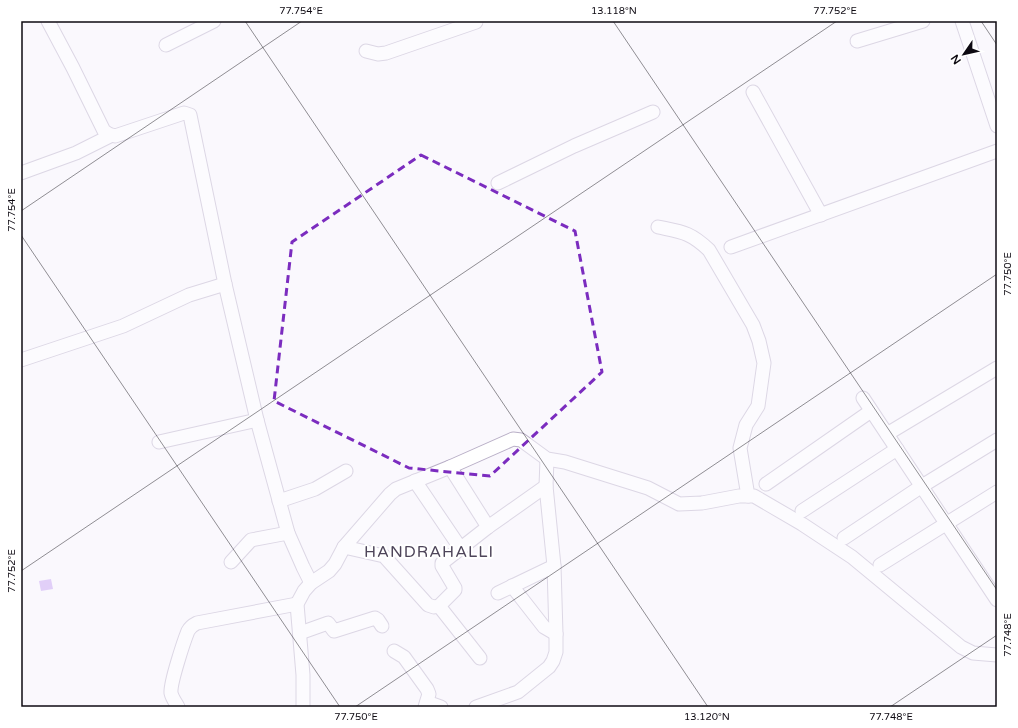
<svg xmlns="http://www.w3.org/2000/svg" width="1018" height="728" font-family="'Varela Round',sans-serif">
<rect width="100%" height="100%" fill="#faf8fd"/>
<path fill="#c39ef2" d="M 51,579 L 53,589 L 41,591 L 39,581 Z"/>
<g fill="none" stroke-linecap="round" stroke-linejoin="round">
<g stroke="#b9afc7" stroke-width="15">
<g id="minor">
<path d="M 48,21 L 73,68 L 104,131 L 110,135 L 115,136 L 184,113 L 190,115 L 225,284 L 257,420 L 288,533 L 303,567 L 311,583"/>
<path d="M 962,21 L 997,126"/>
<path d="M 857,41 L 923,21"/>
<path d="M 166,45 L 214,21"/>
<path d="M 366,51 L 378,54 L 386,53 L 476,22"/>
<path d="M 753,92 L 821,215"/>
<path d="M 21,173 L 76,153 L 112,135"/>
<path d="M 498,183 L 574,146 L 653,112"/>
<path d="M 658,227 C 682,232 690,232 709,250 L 753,325 L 759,341 L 764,363 L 758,406 L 746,425 L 740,448 L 748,496"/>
<path d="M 731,247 L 997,151"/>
<path d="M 21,360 L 123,326 L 189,295 L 225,284"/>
<path d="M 863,398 L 997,600"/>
<path d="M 887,434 L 997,368"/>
<path d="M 159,442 L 257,420"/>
<path d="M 450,467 L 488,527"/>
<path d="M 415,481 L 461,549"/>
<path d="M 766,484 L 871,411"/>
<path d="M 279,501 L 315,489 L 346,471"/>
<path d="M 802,511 L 897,449"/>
<path d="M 844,538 L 922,486 L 997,440"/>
<path d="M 344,547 L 384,556 L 428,605 L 434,607 L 439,606 L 480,658"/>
<path d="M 231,562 L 251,540 L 288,533"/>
<path d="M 880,565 L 997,492"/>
<path d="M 512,586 L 544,627 L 556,634"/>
<path d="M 498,593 L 554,566"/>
<path d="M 439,606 L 455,590 L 455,588 L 442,566 L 442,563 L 488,527 L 546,486"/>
<path d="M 300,633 L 328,623 L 334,631 L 375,618 L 378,620 L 382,626"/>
<path d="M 394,651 L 404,657 L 427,689 L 429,694 L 425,707"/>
<path d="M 427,702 L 441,707"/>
<path d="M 178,707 C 176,703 172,698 171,693 C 170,683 184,641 188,631 C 190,627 193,625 197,623 L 297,604"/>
<path d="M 303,707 L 303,675 L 297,604 L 304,591 L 311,583 L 329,571 L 335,564 L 344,547 L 390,494 L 396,489 L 450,467 L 513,439 L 521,440 L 547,459 L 565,462 L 648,488 L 679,504 L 702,503 L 739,496 L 754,496 L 802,524 L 852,557 L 961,647 L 973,653 L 997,655"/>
<path d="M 476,707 L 518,692 L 549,667 L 553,661 L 556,652 L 556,634 L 554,566 L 546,486 L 547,459"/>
</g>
</g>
<use href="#minor" stroke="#fff" stroke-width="13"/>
</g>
<path d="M0 0H1018V728H0ZM 421,155 L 575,231 L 602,372 L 490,476 L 409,468 L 274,401 L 292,242 Z" fill="#faf8fd" fill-opacity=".55" fill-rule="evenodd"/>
<path fill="none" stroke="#7b2cbf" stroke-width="3" stroke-dasharray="8 5" stroke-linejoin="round" d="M 421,155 L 575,231 L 602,372 L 490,476 L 409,468 L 274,401 L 292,242 Z"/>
<path fill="none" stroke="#0e0a12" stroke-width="1" stroke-opacity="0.45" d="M 245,21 L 708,707M 613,21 L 997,590M 981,21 L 997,45M 21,211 L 302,21M 21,235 L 340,707M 21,571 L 837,21M 355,707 L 997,274M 890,707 L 997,635"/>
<g text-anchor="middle" stroke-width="4" stroke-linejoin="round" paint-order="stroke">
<g font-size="16" letter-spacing="1" fill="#4e455a" stroke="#fff">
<text x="429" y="557">HANDRAHALLI</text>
</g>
</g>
<rect width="1018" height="728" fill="none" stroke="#ffffff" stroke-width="44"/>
<g transform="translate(964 54) rotate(236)" stroke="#ffffff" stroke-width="3" paint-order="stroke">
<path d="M0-3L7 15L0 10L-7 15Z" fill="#0e0a12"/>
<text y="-6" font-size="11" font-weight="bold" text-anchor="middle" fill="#0e0a12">N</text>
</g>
<rect x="22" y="22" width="974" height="684" fill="none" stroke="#0e0a12" stroke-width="1.5"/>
<g font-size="10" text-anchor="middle" fill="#0e0a12">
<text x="301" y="14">77.754°E</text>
<text x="614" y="14">13.118°N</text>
<text x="835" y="14">77.752°E</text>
<text transform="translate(11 210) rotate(-90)" y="4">77.754°E</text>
<text transform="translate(1007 274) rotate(-90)" y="4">77.750°E</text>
<text transform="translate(11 571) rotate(-90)" y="4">77.752°E</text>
<text transform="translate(1007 635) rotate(-90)" y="4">77.748°E</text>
<text x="356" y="720">77.750°E</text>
<text x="707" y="720">13.120°N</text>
<text x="891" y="720">77.748°E</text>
</g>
</svg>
